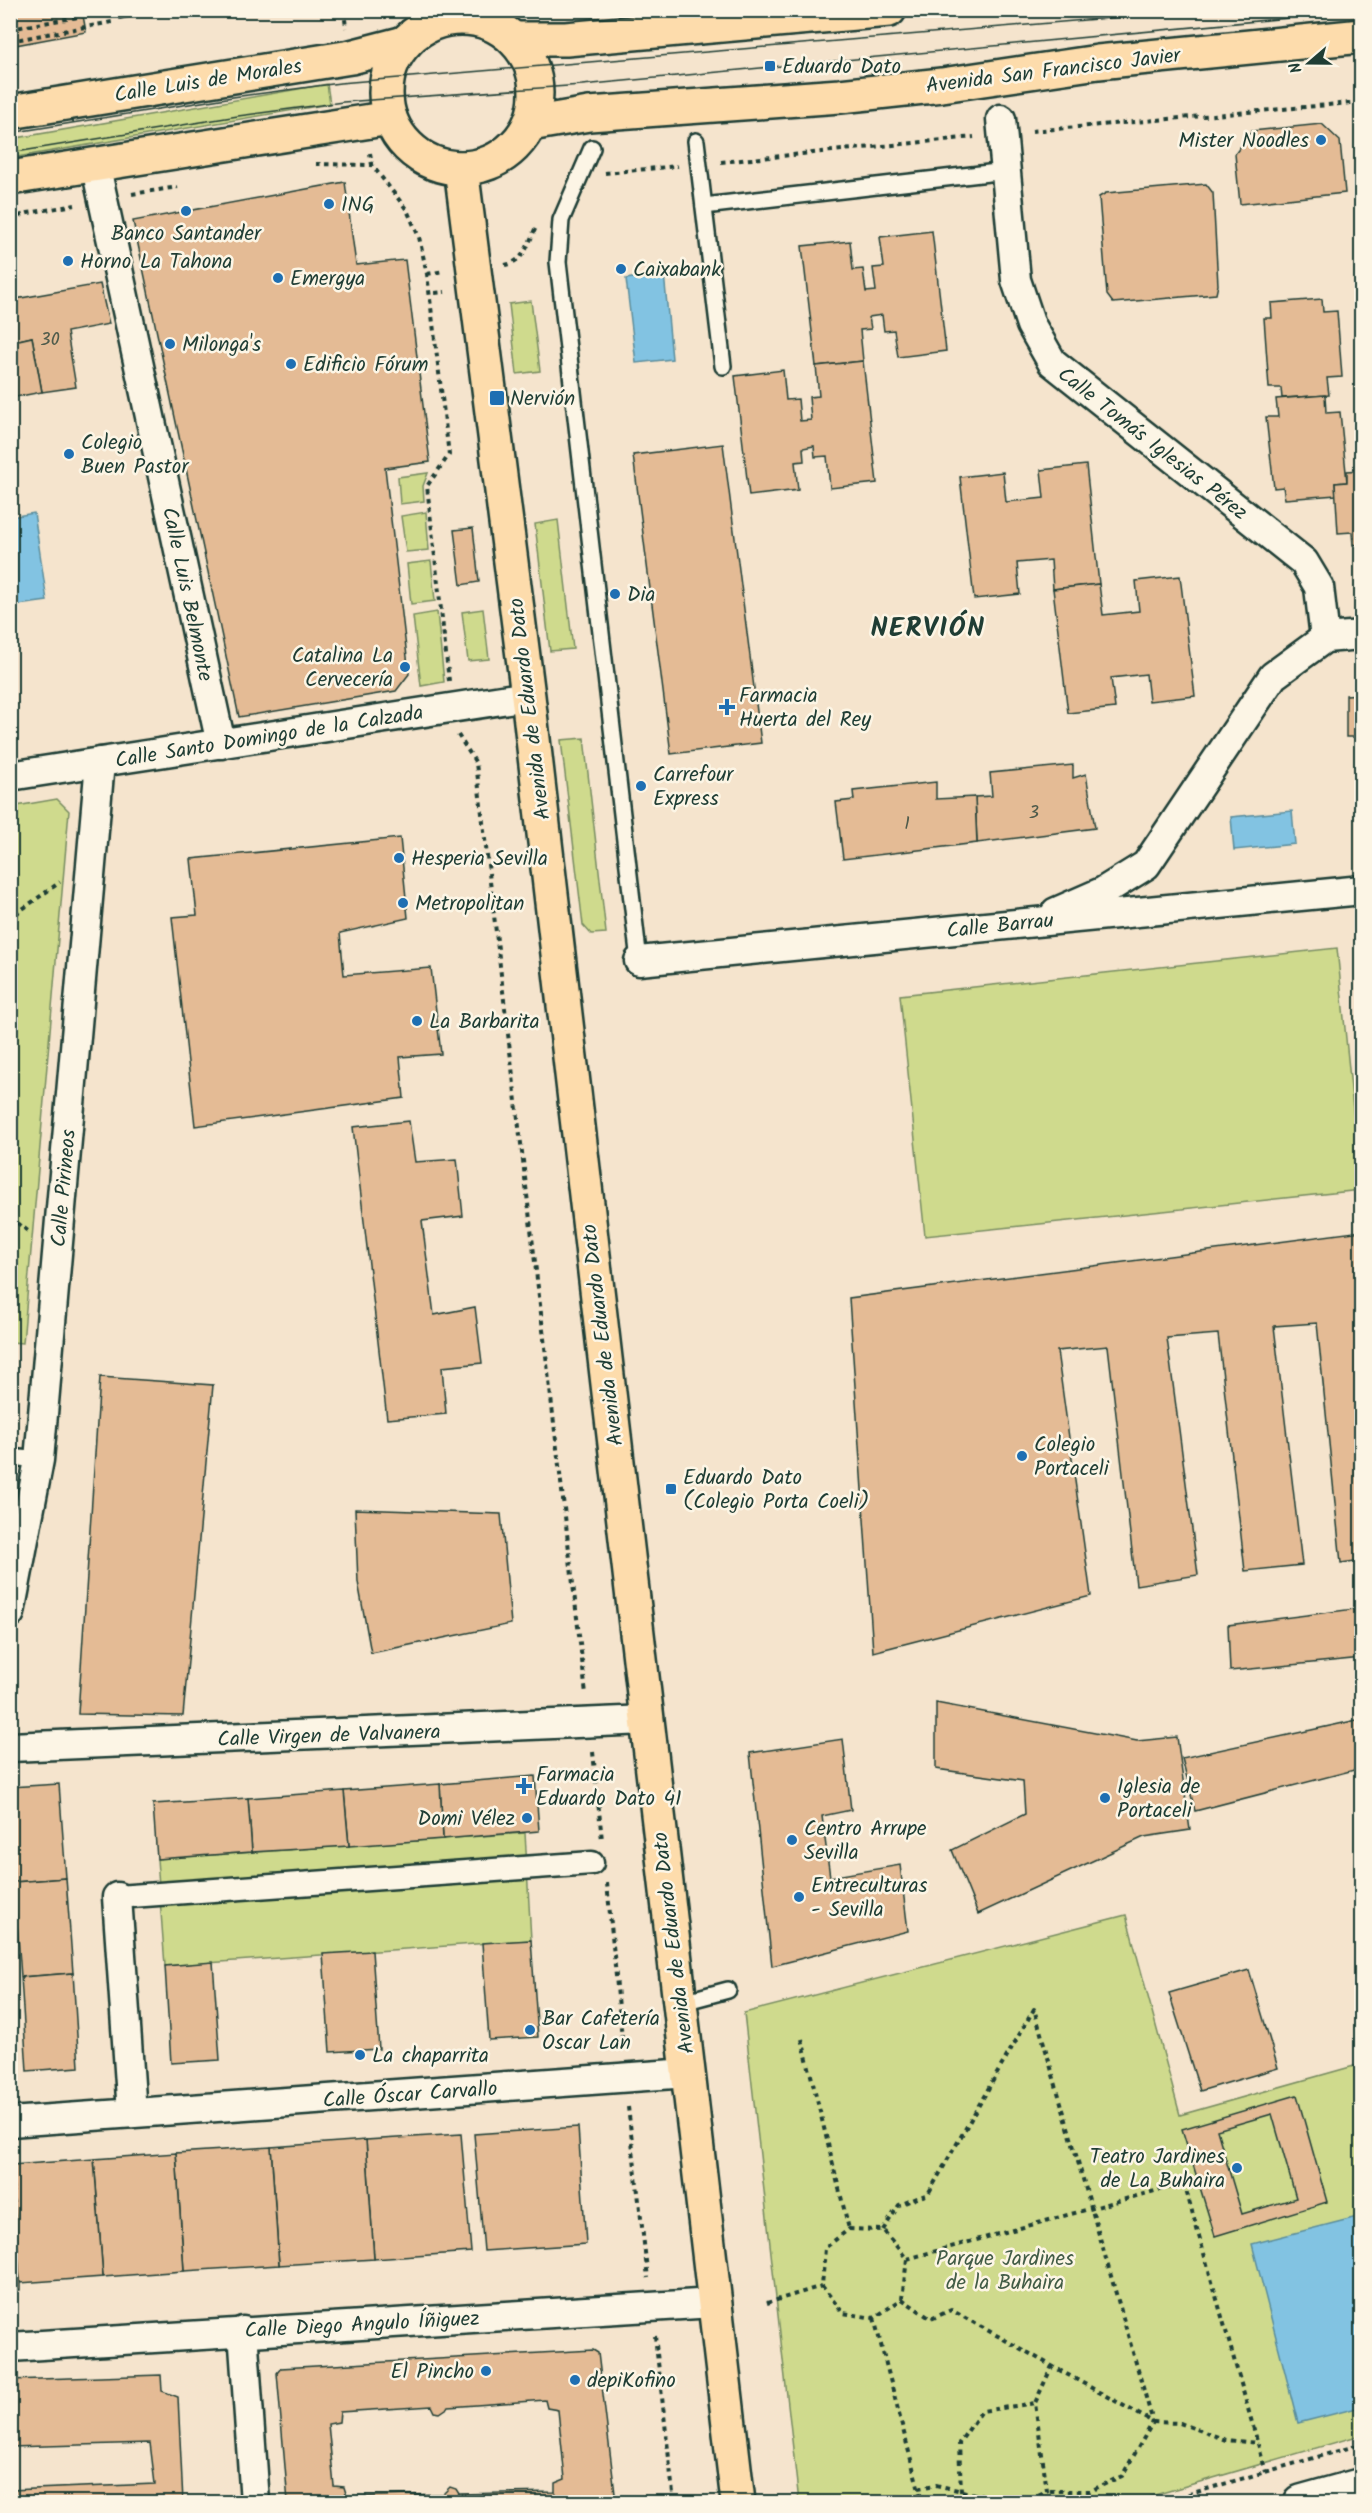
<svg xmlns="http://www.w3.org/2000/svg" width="1372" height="2513" font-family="Kalam,sans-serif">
<rect width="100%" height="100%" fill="#f5e4cd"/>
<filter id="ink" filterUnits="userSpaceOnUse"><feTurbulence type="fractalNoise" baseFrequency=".0167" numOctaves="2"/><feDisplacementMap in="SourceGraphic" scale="12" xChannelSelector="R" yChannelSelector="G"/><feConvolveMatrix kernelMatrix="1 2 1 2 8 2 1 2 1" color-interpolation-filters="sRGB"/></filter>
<g filter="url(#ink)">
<g fill="#cfda8d" stroke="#778c60" stroke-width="1.5">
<path d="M 327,84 L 330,104 L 11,158 L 11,139 Z"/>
<path d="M 531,301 L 540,371 L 517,374 L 509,304 Z"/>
<path d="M 428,473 L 423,486 L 424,501 L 400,504 L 398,477 Z"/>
<path d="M 426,512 L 429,550 L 406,552 L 401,516 Z"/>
<path d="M 558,520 L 573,649 L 550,651 L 535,524 Z"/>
<path d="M 431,561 L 435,601 L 411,604 L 407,564 Z"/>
<path d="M 483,609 L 489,659 L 468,661 L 462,612 Z"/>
<path d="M 437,612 L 444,682 L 421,686 L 413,616 Z"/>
<path d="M 584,738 L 606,933 L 591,934 L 583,925 L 561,740 Z"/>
<path d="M 57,799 L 69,811 L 23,1343 L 10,1342 L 11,807 Z"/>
<path d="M 1337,948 L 1361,1190 L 925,1236 L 900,995 Z"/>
<path d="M 525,1833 L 531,1940 L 165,1966 L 157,1859 Z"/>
<path d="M 1126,1915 L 1180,2115 L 1361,2064 L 1361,2435 L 1131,2502 L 799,2502 L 744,2013 Z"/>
</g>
<g fill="#82c3e2" stroke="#5a8d9c" stroke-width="1.5">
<path d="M 664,273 L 672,359 L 636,363 L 626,279 Z"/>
<path d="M 34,513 L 47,601 L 11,606 L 11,517 Z"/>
<path d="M 1292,811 L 1295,844 L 1234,850 L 1231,817 Z"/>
<path d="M 1361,2216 L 1361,2407 L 1298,2423 L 1252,2244 Z"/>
</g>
<g fill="#e4bb95" stroke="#1f3d34" stroke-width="1.5" fill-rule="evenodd">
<path d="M 10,10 L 82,10 L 86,32 L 10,46 Z"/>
<path d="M 118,10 L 162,10 L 120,19 Z"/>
<path d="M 1322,124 L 1340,141 L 1345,193 L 1240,204 L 1235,154 L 1252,131 Z"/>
<path d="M 345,182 L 356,265 L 405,260 L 430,462 L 385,468 L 409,674 L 396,691 L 239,717 L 133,221 Z"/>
<path d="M 1206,184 L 1213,193 L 1218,285 L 1216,294 L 1113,303 L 1107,295 L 1099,197 L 1106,193 Z"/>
<path d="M 932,231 L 946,351 L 898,357 L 894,330 L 884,331 L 882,315 L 869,317 L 871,329 L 860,330 L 863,361 L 816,366 L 802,246 L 850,241 L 853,270 L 863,269 L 866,292 L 876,291 L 873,268 L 884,267 L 880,237 Z"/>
<path d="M 100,284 L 109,324 L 67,332 L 76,387 L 42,392 L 32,337 L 10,342 L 10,300 Z"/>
<path d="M 1322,299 L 1323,312 L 1337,311 L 1342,377 L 1327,378 L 1329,395 L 1282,398 L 1281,388 L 1269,388 L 1264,318 L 1272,318 L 1271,303 Z"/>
<path d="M 32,337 L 42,392 L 10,398 L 10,342 Z"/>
<path d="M 863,361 L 877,483 L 830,488 L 827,456 L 815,457 L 814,446 L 803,448 L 804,461 L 795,462 L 798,490 L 749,496 L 735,376 L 783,370 L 786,400 L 798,399 L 800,421 L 811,420 L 809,397 L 819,396 L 816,366 Z"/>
<path d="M 1325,395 L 1326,413 L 1340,412 L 1347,482 L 1335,483 L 1336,495 L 1285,499 L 1283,487 L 1274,488 L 1266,417 L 1278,417 L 1276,399 Z"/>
<path d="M 723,444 L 761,743 L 671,754 L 633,455 Z"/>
<path d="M 1086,465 L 1099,584 L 1053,589 L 1051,560 L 1017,563 L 1020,594 L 974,599 L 960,477 L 1003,472 L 1006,502 L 1044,498 L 1041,470 Z"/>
<path d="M 1362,470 L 1362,544 L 1353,545 L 1352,532 L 1338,533 L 1335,483 L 1347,482 L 1347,471 Z"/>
<path d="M 473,528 L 479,582 L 461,585 L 454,530 Z"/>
<path d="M 1180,576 L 1195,696 L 1149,701 L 1146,674 L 1111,678 L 1115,708 L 1068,713 L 1053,589 L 1099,584 L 1103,615 L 1139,611 L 1136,581 Z"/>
<path d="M 1362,694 L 1362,744 L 1358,745 L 1359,737 L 1346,737 L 1346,695 Z"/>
<path d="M 1073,765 L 1073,778 L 1086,774 L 1095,828 L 977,843 L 975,797 L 992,796 L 990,773 Z"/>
<path d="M 936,782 L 936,799 L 975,797 L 977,843 L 843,859 L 836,802 L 854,800 L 853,791 Z"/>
<path d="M 400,838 L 408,918 L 340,933 L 344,975 L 431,968 L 441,1054 L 400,1057 L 404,1098 L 195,1126 L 172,917 L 197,915 L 191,859 Z"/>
<path d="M 409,1121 L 415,1162 L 457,1159 L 463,1216 L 422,1221 L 434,1315 L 475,1307 L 482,1363 L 442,1367 L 446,1414 L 387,1419 L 353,1127 Z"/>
<path d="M 1362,1231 L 1362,1560 L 1341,1563 L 1317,1323 L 1274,1326 L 1302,1565 L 1245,1571 L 1218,1334 L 1167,1338 L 1198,1575 L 1136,1585 L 1108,1346 L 1057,1351 L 1091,1596 L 873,1652 L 849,1298 Z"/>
<path d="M 100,1377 L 213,1385 L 183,1716 L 78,1714 Z"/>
<path d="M 355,1509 L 501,1514 L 511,1624 L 371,1653 L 358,1582 Z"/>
<path d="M 1362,1608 L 1362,1658 L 1230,1671 L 1228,1625 Z"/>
<path d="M 936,1703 L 1137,1741 L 1177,1737 L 1190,1830 L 1144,1837 L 978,1914 L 952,1850 L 1025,1814 L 1023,1781 L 936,1769 Z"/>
<path d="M 1362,1719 L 1362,1768 L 1195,1811 L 1182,1758 Z"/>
<path d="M 843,1739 L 851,1810 L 822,1816 L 830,1877 L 900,1865 L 908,1931 L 772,1966 L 750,1753 Z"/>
<path d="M 535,1776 L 539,1831 L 443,1839 L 440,1784 Z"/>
<path d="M 59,1784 L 66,1878 L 14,1882 L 10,1787 Z"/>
<path d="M 440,1784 L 443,1839 L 349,1846 L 344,1791 Z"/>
<path d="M 344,1791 L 349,1846 L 252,1852 L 248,1798 Z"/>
<path d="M 248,1798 L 252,1852 L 157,1859 L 153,1804 Z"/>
<path d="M 66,1878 L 73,1973 L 21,1977 L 14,1882 Z"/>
<path d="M 531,1940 L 538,2037 L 489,2040 L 482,1943 Z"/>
<path d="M 372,1951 L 379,2049 L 330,2052 L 323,1954 Z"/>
<path d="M 213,1962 L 220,2060 L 171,2063 L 165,1966 Z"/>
<path d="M 1249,1970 L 1278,2068 L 1200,2091 L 1169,1993 Z"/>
<path d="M 73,1973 L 79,2067 L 27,2071 L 21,1977 Z"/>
<path d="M 1297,2095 L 1327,2202 L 1215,2236 L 1182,2129 ZM 1272,2114 L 1296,2198 L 1242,2214 L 1217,2130 Z"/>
<path d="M 578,2127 L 586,2244 L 484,2251 L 474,2134 Z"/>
<path d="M 461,2134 L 471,2252 L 374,2259 L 366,2140 Z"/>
<path d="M 366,2140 L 374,2259 L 279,2265 L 271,2147 Z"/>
<path d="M 271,2147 L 279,2265 L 184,2271 L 176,2153 Z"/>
<path d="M 176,2153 L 184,2271 L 103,2277 L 94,2159 Z"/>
<path d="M 94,2159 L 103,2277 L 20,2283 L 12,2165 Z"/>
<path d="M 10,2165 L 20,2283 L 20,2290 L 10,2290 Z"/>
<path d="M 593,2350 L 598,2353 L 616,2502 L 288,2502 L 277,2373 L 281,2368 ZM 545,2400 L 547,2408 L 558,2410 L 565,2479 L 555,2483 L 555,2492 L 459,2494 L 456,2489 L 450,2487 L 443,2494 L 347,2497 L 344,2487 L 334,2486 L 328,2424 L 339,2422 L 340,2412 L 432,2406 L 435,2412 L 440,2413 L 449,2407 Z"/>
<path d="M 161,2375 L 162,2391 L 178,2397 L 183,2502 L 10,2502 L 10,2490 L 155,2484 L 150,2443 L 10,2447 L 10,2380 Z"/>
</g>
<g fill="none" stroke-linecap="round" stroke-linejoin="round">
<g stroke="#1f3d34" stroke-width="20">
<g id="service">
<path d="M 696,141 L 723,366"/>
<path d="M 592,148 L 561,220 L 558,262 L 639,961"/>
<path d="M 704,206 L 1006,171"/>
<path d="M 10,1457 L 39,1460"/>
<path d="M 679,2003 L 728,1990"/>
</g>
</g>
<g stroke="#1f3d34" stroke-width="27">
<path id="pedestrian" d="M 117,1897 L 592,1863"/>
</g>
<g stroke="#1f3d34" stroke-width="33">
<g id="minor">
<path d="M 1001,119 L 1016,280 L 1031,325 L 1052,362 L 1304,562 L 1319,587 L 1325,638"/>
<path d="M 95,163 L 221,744"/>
<path d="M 10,776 L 528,696"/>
<path d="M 1056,912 L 1104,891 L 1146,865 L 1273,676 L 1325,638 L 1362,635"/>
<path d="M 639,961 L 1362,890"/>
<path d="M 10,1613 L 39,1460 L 100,762"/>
<path d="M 10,1747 L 647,1720"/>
<path d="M 117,1897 L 132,2113"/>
<path d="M 10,2122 L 688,2073"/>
<path d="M 243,2331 L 255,2502"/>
<path d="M 10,2347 L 714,2303"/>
</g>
</g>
<g stroke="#1f3d34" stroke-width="38">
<path id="secondary" d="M 1301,2502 L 1362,2485"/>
</g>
<g stroke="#1f3d34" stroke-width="38">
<g id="primary">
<circle cx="461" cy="93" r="75"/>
<path d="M 515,39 L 566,39 L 889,10"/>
<path d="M 10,112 L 351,57 L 405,43"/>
<path d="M 530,124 L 589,114 L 840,96 L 942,85 L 1098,62 L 1362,36"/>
<path d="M 461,168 L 528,696 L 738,2502"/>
<path d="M 10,178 L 390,118"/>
</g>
</g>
<g stroke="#1f3d34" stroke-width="4" stroke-dasharray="4.5 4.5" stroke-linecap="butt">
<path d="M 344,10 L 346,28"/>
<path d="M 10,29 L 83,16"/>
<path d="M 10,41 L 112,22"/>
<path d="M 1032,131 L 1362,102"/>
<path d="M 370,153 L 372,165 L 407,210 L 419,237 L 427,274 L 449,455 L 427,486 L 449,681"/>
<path d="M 721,162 L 974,137"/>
<path d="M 316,164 L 372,165"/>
<path d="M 605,173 L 678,166"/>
<path d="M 132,194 L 178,187"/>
<path d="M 10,219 L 28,213 L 75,205"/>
<path d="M 505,265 C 525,261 528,244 536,227"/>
<path d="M 427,274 L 444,271"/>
<path d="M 435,293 L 445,292"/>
<path d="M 458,735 L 476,763 L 586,1694"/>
<path d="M 10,921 L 17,913 L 60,882"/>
<path d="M 10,1217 L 29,1232"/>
<path d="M 593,1752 L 602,1840"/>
<path d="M 607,1883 L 623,2049"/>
<path d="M 802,2039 L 849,2229"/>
<path d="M 628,2107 L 648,2278"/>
<path d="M 849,2229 L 883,2230 L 907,2259 L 902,2299 L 874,2318 L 843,2313 L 822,2286 L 825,2248 Z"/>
<path d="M 883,2230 L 899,2205 L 928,2194 L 1034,2009 L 1153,2422 L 1122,2476 L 1090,2491 L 1047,2491"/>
<path d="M 907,2259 L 1184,2183 L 1266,2472"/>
<path d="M 902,2299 L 931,2319 L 951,2310 L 1153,2422 L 1180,2423 L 1226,2440 L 1258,2443"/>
<path d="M 767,2303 L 822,2286"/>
<path d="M 874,2318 L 922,2502"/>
<path d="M 655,2336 L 674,2502"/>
<path d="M 918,2488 L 936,2485 L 1009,2502"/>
<path d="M 961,2491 L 959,2443 L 982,2411 L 1035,2403"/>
<path d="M 1022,2502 L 1047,2491 L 1035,2403 L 1052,2366"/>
<path d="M 1162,2502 L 1362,2444"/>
</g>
<use href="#service" stroke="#fcf5e5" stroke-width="15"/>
<use href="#pedestrian" stroke="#fcf5e5" stroke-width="22"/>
<use href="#minor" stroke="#fcf5e5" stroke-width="28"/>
<use href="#secondary" stroke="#fcf5e5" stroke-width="33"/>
<use href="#primary" stroke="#fddcac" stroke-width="33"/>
<g stroke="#1f3d34" stroke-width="1.5">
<path d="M 10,133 L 233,97 L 340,83 L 1203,10"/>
<path d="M 10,153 L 238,116 L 343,102 L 582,85 L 1362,11"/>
</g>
</g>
</g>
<g fill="#1f6fb2" stroke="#fcf5e5" stroke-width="2">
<rect x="764" y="60" width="12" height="12" rx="3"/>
<circle cx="1321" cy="140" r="6"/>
<circle cx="329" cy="204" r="6"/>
<circle cx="186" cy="211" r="6"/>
<circle cx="68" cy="261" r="6"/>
<circle cx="621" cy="269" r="6"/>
<circle cx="278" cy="278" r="6"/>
<circle cx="170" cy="344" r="6"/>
<circle cx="291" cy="364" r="6"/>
<rect x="489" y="390" width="16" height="16" rx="3"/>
<circle cx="69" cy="454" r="6"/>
<circle cx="615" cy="594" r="6"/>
<circle cx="405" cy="667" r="6"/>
<path d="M724 698h6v6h6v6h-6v6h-6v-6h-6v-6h6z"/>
<circle cx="641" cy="786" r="6"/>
<circle cx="399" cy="858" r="6"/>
<circle cx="403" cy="903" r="6"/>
<circle cx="417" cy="1021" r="6"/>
<circle cx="1022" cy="1456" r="6"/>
<rect x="665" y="1483" width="12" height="12" rx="3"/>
<path d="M521 1777h6v6h6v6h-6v6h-6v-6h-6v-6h6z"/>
<circle cx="1105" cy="1798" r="6"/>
<circle cx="527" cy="1818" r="6"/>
<circle cx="792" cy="1840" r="6"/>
<circle cx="799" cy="1897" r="6"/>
<circle cx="530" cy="2030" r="6"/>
<circle cx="360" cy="2055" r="6"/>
<circle cx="1237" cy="2168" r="6"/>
<circle cx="486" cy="2371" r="6"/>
<circle cx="575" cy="2380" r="6"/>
</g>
<g text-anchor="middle" stroke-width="5" stroke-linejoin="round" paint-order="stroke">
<g font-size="18" fill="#505c4c">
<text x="50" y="345">30</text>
<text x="1034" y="818">3</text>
<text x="907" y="829">1</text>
</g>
<g font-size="21" fill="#1f3d34" stroke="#fcf5e5" text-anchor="start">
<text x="782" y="73">Eduardo Dato</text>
<text x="1309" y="147" text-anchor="end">Mister Noodles</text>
<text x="341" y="211">ING</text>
<text x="186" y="240" text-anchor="middle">Banco Santander</text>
<text x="80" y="268">Horno La Tahona</text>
<text x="633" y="276">Caixabank</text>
<text x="290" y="285">Emergya</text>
<text x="182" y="351">Milonga's</text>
<text x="303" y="371">Edificio Fórum</text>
<text x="510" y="405">Nervión</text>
<text x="81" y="449">Colegio<tspan x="81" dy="24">Buen Pastor</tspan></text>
<text x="627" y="601">Dia</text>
<text x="393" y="662" text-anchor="end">Catalina La<tspan x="393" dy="24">Cervecería</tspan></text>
<text x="739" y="702">Farmacia<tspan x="739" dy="24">Huerta del Rey</tspan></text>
<text x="653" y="781">Carrefour<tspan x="653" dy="24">Express</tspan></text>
<text x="411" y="865">Hesperia Sevilla</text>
<text x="415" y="910">Metropolitan</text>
<text x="429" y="1028">La Barbarita</text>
<text x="1034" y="1451">Colegio<tspan x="1034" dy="24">Portaceli</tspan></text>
<text x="683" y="1484">Eduardo Dato<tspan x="683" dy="24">(Colegio Porta Coeli)</tspan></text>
<text x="536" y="1781">Farmacia<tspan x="536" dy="24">Eduardo Dato 41</tspan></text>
<text x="1117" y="1793">Iglesia de<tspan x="1117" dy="24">Portaceli</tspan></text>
<text x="515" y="1825" text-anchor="end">Domi Vélez</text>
<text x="804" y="1835">Centro Arrupe<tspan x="804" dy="24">Sevilla</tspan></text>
<text x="811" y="1892">Entreculturas<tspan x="811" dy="24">- Sevilla</tspan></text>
<text x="542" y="2025">Bar Cafetería<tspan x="542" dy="24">Oscar Lan</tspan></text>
<text x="372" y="2062">La chaparrita</text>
<text x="1225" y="2163" text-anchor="end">Teatro Jardines<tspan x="1225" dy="24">de La Buhaira</tspan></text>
<text x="474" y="2378" text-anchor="end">El Pincho</text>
<text x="587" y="2387">depiKofino</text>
</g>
<g font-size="21" fill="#1f3d34" stroke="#fcf5e5">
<text transform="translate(1053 70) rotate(-7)" y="7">Avenida San Francisco Javier</text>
<text transform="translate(208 80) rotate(-9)" y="7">Calle Luis de Morales</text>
<text transform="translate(1153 443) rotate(38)" y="7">Calle Tomás Iglesias Pérez</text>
<text transform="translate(188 594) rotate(78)" y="7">Calle Luis Belmonte</text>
<text transform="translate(529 709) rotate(-97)" y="7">Avenida de Eduardo Dato</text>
<text transform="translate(269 736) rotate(-9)" y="7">Calle Santo Domingo de la Calzada</text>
<text transform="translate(1000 925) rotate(-6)" y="7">Calle Barrau</text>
<text transform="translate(63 1188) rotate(-85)" y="7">Calle Pirineos</text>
<text transform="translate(602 1335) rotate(-97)" y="7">Avenida de Eduardo Dato</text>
<text transform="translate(329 1735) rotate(-2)" y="7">Calle Virgen de Valvanera</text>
<text transform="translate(673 1943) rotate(-97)" y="7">Avenida de Eduardo Dato</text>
<text transform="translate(410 2094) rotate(-4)" y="7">Calle Óscar Carvallo</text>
<text transform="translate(362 2324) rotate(-3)" y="7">Calle Diego Angulo Íñiguez</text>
</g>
<g font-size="21" fill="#425c46" stroke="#fcf5e5">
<text x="1005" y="2265">Parque Jardines<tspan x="1005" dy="24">de la Buhaira</tspan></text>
</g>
<g font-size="27" font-weight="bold" letter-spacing="1.5" fill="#1f3d34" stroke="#fcf5e5">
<text x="928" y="636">NERVIÓN</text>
</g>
</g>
<rect width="1372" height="2513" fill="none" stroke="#fcf5e5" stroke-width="36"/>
<rect x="18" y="18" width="1336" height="2477" fill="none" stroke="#1f3d34" stroke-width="2" filter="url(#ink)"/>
<g transform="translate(1309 63) rotate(250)" stroke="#fcf5e5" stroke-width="4.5" paint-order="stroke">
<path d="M0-4.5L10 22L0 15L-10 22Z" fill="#1f3d34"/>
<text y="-9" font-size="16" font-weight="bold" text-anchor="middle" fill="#1f3d34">N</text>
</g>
</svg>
